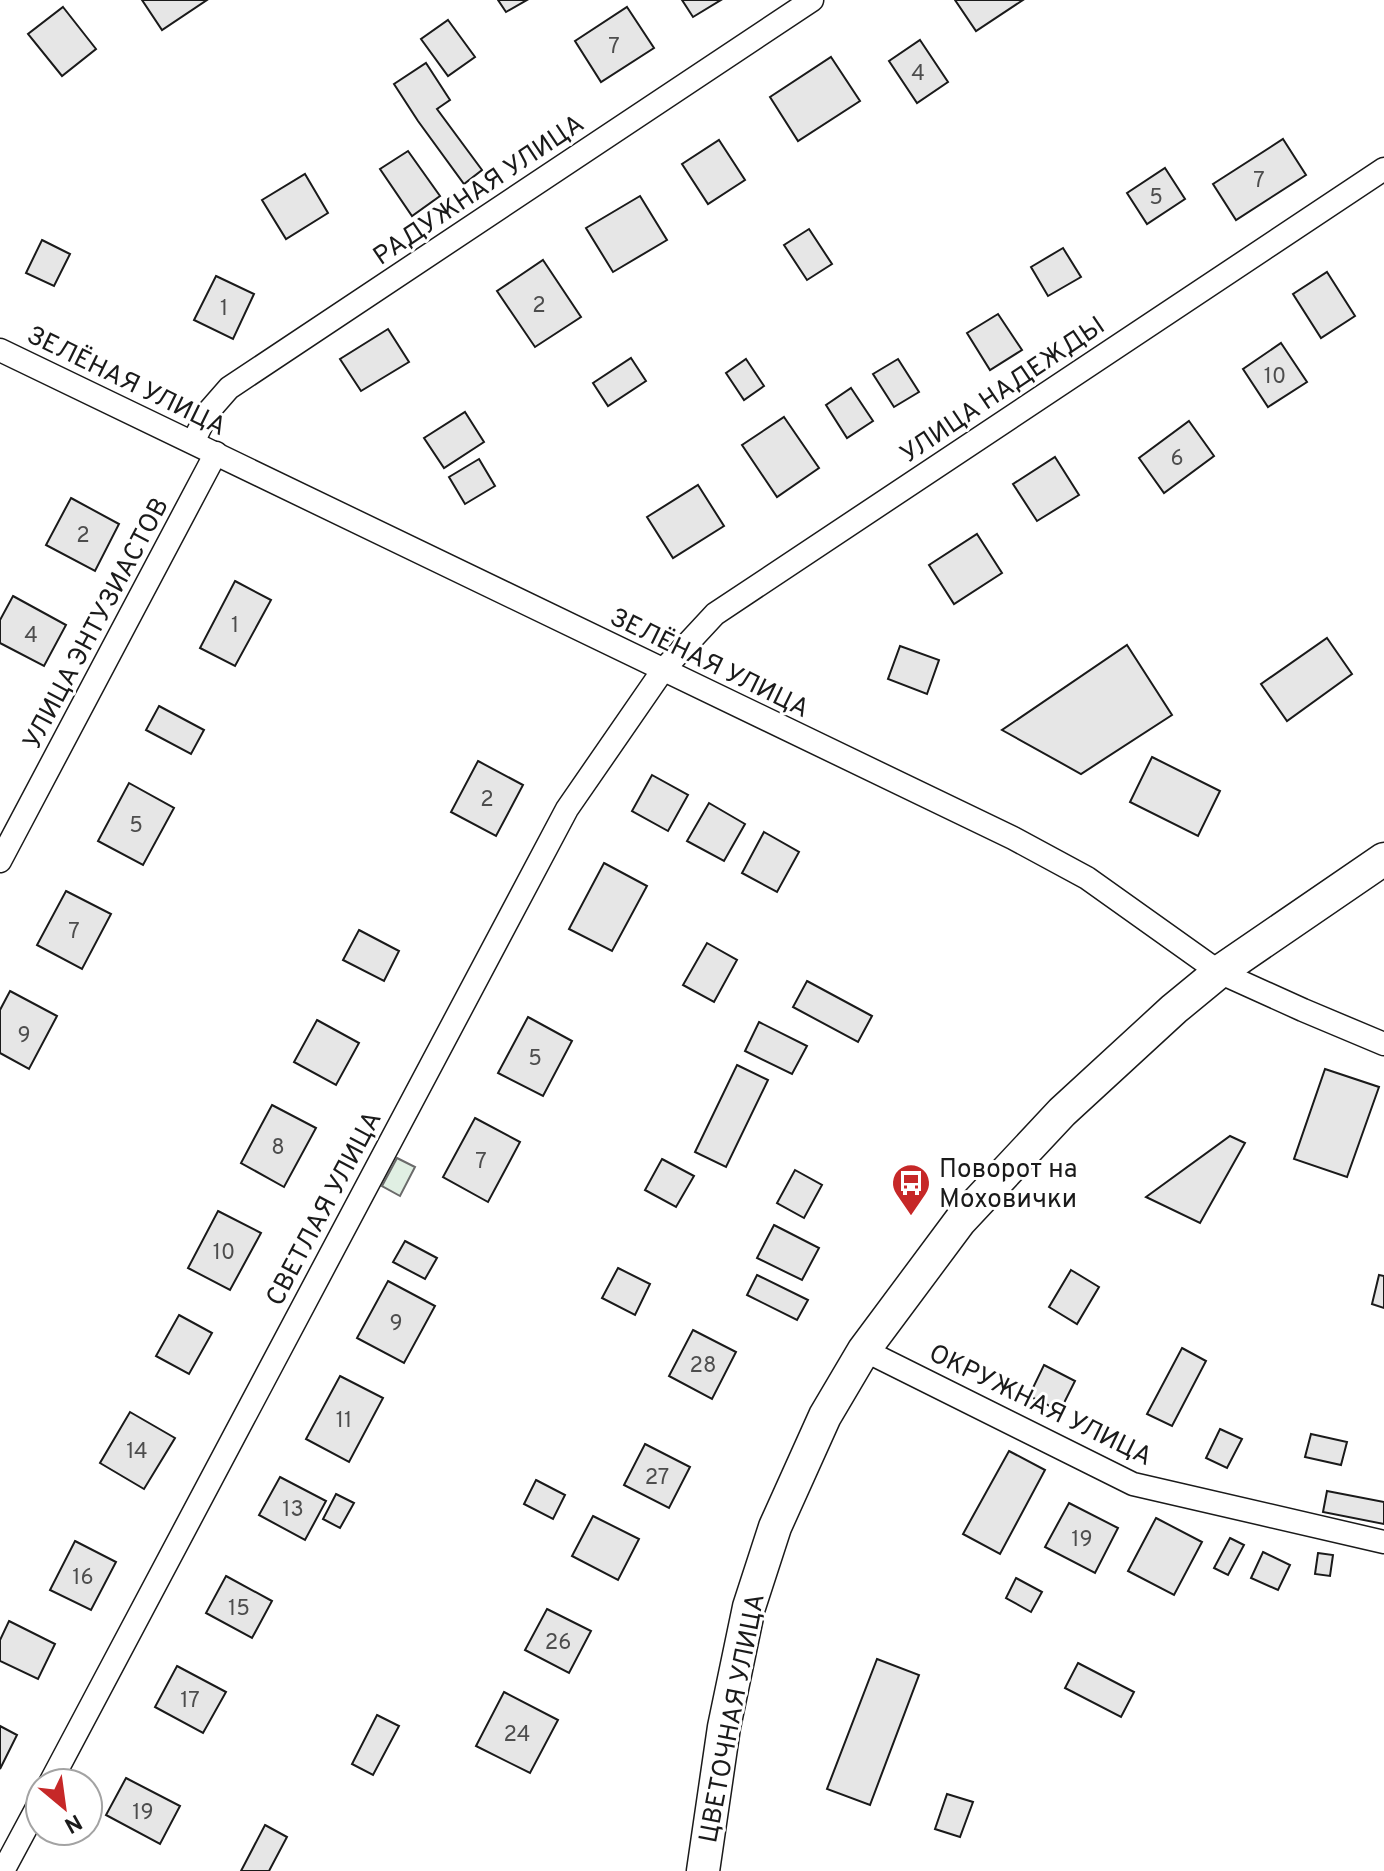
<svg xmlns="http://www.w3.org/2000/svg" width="1384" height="1871" font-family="Overpass,sans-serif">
<rect width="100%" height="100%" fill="#fff"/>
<path fill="#e0efe3" stroke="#6a6a6a" stroke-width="2" d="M 397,1158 L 415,1167 L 400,1196 L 382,1186 Z"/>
<g fill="#e6e6e6" stroke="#1a1a1a" stroke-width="2">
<path d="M 142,0 L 207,0 L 162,30 Z"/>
<path d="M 498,0 L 527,0 L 506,12 Z"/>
<path d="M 682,0 L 721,0 L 693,17 Z"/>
<path d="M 955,0 L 1023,0 L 976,31 Z"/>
<path d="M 63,7 L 96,49 L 62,76 L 28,34 Z"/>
<path d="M 627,7 L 654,48 L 601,82 L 575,41 Z"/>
<path d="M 448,20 L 475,57 L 448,76 L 421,39 Z"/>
<path d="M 920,40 L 948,82 L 917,103 L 889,61 Z"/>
<path d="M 831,57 L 860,101 L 798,141 L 770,97 Z"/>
<path d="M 426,63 L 450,100 L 437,109 L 482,170 L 464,184 L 418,121 L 394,84 Z"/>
<path d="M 1283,139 L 1306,175 L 1236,220 L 1213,184 Z"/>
<path d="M 719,140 L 745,180 L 708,204 L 682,164 Z"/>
<path d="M 408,151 L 440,196 L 412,216 L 380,169 Z"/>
<path d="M 1165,168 L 1185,199 L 1147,224 L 1127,193 Z"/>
<path d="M 305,174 L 328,213 L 286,239 L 262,200 Z"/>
<path d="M 640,196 L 667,240 L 613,272 L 586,228 Z"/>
<path d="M 809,229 L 832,264 L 807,280 L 784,245 Z"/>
<path d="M 42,240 L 70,254 L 54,286 L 26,273 Z"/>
<path d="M 1063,248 L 1081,277 L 1048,296 L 1031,267 Z"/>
<path d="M 543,260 L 581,317 L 535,347 L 497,291 Z"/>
<path d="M 1327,272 L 1355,316 L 1321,338 L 1293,294 Z"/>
<path d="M 216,276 L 254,294 L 233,339 L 194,320 Z"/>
<path d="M 998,314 L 1022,350 L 990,370 L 967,333 Z"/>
<path d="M 388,329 L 409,362 L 361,391 L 340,359 Z"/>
<path d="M 1281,343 L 1307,382 L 1268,407 L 1243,369 Z"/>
<path d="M 631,358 L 646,381 L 608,406 L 593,383 Z"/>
<path d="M 746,359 L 764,386 L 744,400 L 726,373 Z"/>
<path d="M 898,359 L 919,392 L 894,407 L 873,374 Z"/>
<path d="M 851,388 L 873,421 L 847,438 L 826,405 Z"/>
<path d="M 465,412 L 484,442 L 444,468 L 424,438 Z"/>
<path d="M 784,417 L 819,468 L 777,497 L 742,445 Z"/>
<path d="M 1189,421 L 1214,456 L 1164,493 L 1139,458 Z"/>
<path d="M 1055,457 L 1079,495 L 1037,521 L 1013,484 Z"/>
<path d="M 479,459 L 495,486 L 465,504 L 449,477 Z"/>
<path d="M 698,485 L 724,526 L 673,558 L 647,517 Z"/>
<path d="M 71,498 L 119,524 L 95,571 L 46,545 Z"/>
<path d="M 977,534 L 1002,573 L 954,604 L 929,565 Z"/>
<path d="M 235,581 L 271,600 L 235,666 L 200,648 Z"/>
<path d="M 13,596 L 66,625 L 44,666 L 0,643 L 0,620 Z"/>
<path d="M 1327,638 L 1352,674 L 1287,721 L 1261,684 Z"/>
<path d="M 1127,645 L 1172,715 L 1081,774 L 1002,730 Z"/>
<path d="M 900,646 L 939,660 L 927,694 L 888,679 Z"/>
<path d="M 159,706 L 204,730 L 191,754 L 146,730 Z"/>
<path d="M 1152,757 L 1220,791 L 1198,836 L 1130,802 Z"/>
<path d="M 478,761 L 523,785 L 496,836 L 451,812 Z"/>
<path d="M 652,775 L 688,795 L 668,831 L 632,811 Z"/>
<path d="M 129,783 L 174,808 L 143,865 L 98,841 Z"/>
<path d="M 709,803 L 745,824 L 724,861 L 687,841 Z"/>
<path d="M 764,832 L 799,852 L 777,892 L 742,873 Z"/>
<path d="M 604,863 L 647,886 L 612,951 L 569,929 Z"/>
<path d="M 66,891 L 111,914 L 82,969 L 37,945 Z"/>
<path d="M 359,930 L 399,951 L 384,981 L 343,960 Z"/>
<path d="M 707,943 L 737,960 L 714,1002 L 683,985 Z"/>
<path d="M 807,981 L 872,1016 L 858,1042 L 793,1007 Z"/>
<path d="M 10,991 L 57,1016 L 29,1069 L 0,1053 L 0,1010 Z"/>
<path d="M 528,1017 L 572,1041 L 543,1096 L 498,1073 Z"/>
<path d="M 317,1020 L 359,1043 L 336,1085 L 294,1062 Z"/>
<path d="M 759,1022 L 807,1046 L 792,1074 L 745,1051 Z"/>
<path d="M 737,1065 L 768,1080 L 726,1167 L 695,1152 Z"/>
<path d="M 1325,1069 L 1379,1087 L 1347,1177 L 1294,1159 Z"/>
<path d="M 272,1105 L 316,1128 L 284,1187 L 241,1163 Z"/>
<path d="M 475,1118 L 520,1142 L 488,1202 L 443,1177 Z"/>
<path d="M 1230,1136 L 1245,1143 L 1200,1223 L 1146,1197 Z"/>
<path d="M 662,1159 L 694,1176 L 676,1207 L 645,1190 Z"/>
<path d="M 795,1170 L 822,1185 L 804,1218 L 777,1203 Z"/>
<path d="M 218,1211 L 261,1233 L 230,1290 L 188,1268 Z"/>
<path d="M 774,1225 L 819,1248 L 802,1280 L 757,1258 Z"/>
<path d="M 405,1241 L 437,1258 L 425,1279 L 393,1262 Z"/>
<path d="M 618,1268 L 650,1284 L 635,1315 L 602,1298 Z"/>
<path d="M 1071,1270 L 1099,1287 L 1077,1324 L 1049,1307 Z"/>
<path d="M 757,1275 L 808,1300 L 797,1320 L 747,1295 Z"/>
<path d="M 1379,1275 L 1384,1276 L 1384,1308 L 1372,1304 Z"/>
<path d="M 388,1281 L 435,1306 L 404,1363 L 357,1338 Z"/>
<path d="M 179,1315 L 212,1333 L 189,1374 L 156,1356 Z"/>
<path d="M 693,1330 L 736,1352 L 712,1399 L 669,1376 Z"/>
<path d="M 1182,1348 L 1206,1361 L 1172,1426 L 1147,1414 Z"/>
<path d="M 1044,1365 L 1075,1381 L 1060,1411 L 1029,1396 Z"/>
<path d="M 340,1376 L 383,1398 L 349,1462 L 306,1439 Z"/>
<path d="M 130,1412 L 175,1438 L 144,1489 L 100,1463 Z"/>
<path d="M 1220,1429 L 1242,1439 L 1227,1468 L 1206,1458 Z"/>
<path d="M 1311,1434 L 1347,1442 L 1341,1465 L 1305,1457 Z"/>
<path d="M 645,1444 L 690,1467 L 669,1508 L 624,1485 Z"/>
<path d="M 1009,1451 L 1045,1470 L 1000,1554 L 963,1534 Z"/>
<path d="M 280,1477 L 326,1501 L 305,1540 L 259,1515 Z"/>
<path d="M 536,1480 L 565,1495 L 553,1519 L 524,1504 Z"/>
<path d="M 1327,1491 L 1384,1502 L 1384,1524 L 1323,1512 Z"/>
<path d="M 336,1494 L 354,1503 L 340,1528 L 323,1519 Z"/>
<path d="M 1069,1503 L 1118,1528 L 1095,1573 L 1045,1547 Z"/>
<path d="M 593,1516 L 639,1539 L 618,1580 L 572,1556 Z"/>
<path d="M 1156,1518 L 1202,1542 L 1174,1595 L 1128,1571 Z"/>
<path d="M 1230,1538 L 1244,1545 L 1228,1575 L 1214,1568 Z"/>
<path d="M 75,1541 L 116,1562 L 91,1610 L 50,1590 Z"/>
<path d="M 1263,1552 L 1290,1565 L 1278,1590 L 1251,1578 Z"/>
<path d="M 1318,1553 L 1333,1555 L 1330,1576 L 1315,1574 Z"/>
<path d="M 226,1576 L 272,1601 L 252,1638 L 206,1613 Z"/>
<path d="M 1016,1578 L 1042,1592 L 1031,1612 L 1006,1598 Z"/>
<path d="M 547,1609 L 591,1631 L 569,1673 L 525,1650 Z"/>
<path d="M 9,1621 L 55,1644 L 38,1679 L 0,1661 L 0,1640 Z"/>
<path d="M 877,1659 L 919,1675 L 870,1805 L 827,1789 Z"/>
<path d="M 1078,1663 L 1134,1692 L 1121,1717 L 1065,1688 Z"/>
<path d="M 177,1666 L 226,1692 L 203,1733 L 155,1707 Z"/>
<path d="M 504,1692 L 558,1720 L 530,1773 L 476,1746 Z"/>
<path d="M 377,1715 L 399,1726 L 373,1775 L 352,1764 Z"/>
<path d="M 0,1726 L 17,1735 L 0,1769 Z"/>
<path d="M 126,1778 L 180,1806 L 160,1844 L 106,1815 Z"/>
<path d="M 947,1794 L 973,1802 L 960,1837 L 935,1829 Z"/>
<path d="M 265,1825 L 287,1837 L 269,1871 L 241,1871 Z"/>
</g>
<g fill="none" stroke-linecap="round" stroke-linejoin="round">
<g stroke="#1a1a1a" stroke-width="25">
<g id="street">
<path d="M 0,350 L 1013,838 L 1087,878 L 1219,972 L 1303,1010 L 1384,1044"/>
<path d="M 193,442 L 208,412 L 229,388 L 812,0"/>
<path d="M 0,861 L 216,453"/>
<path d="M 864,1350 L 1133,1484 L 1384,1542"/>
<path d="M 50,1783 L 567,809 L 663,670 L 715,614 L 1384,169"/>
<path d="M 3,1871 L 40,1802"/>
</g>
</g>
<g stroke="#1a1a1a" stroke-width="35">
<path id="secondary" d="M 703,1871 L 724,1727 L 749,1607 L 775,1527 L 825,1416 L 864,1350 L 960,1221 L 1062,1112 L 1174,1009 L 1219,972 L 1384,859"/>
</g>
<use href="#street" stroke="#fff" stroke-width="22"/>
<use href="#secondary" stroke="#fff" stroke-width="32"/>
</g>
<defs>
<g id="bus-pin" transform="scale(2)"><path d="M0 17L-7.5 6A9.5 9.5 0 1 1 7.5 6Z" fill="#c62828" stroke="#fff"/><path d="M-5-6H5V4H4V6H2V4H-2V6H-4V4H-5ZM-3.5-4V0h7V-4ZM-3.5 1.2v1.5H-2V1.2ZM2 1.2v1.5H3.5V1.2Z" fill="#fff"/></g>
</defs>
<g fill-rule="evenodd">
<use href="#bus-pin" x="911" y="1183"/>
</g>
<g text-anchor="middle" stroke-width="6" stroke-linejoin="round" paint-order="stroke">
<g font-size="22" fill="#4d4d4d">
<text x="614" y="53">7</text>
<text x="918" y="80">4</text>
<text x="1259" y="187">7</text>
<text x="1156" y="204">5</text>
<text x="539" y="312">2</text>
<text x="224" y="315">1</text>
<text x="1275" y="383">10</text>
<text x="1177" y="465">6</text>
<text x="83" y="542">2</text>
<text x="235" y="632">1</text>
<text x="31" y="642">4</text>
<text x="487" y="806">2</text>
<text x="136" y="832">5</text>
<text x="74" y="938">7</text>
<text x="24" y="1042">9</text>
<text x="535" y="1065">5</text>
<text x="278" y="1154">8</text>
<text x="481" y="1168">7</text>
<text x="224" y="1259">10</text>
<text x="396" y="1330">9</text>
<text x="703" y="1372">28</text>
<text x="344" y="1427">11</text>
<text x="137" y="1458">14</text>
<text x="657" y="1484">27</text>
<text x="293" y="1516">13</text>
<text x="1082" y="1546">19</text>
<text x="83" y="1584">16</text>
<text x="239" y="1615">15</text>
<text x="558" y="1649">26</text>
<text x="190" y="1707">17</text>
<text x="517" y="1741">24</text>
<text x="143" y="1819">19</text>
</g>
<g font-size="26" fill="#1a1a1a" stroke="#fff">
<text transform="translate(478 189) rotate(-34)" y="9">РАДУЖНАЯ УЛИЦА</text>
<text transform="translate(127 380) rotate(26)" y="9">ЗЕЛЁНАЯ УЛИЦА</text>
<text transform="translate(1002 389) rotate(-34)" y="9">УЛИЦА НАДЕЖДЫ</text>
<text transform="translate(95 623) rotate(-62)" y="9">УЛИЦА ЭНТУЗИАСТОВ</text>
<text transform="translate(710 662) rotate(26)" y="9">ЗЕЛЁНАЯ УЛИЦА</text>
<text transform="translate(323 1208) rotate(-62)" y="9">СВЕТЛАЯ УЛИЦА</text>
<text transform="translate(1041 1404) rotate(26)" y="9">ОКРУЖНАЯ УЛИЦА</text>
<text transform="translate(731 1718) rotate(-79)" y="9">ЦВЕТОЧНАЯ УЛИЦА</text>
</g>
<g font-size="26" fill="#1a1a1a" stroke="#fff" text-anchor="start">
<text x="939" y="1177">Поворот на<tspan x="939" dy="30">Моховички</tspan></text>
</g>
</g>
<g transform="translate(64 1807) rotate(151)"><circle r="38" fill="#ffffff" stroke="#a3a3a3" stroke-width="2"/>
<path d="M0-6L14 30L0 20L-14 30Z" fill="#c62828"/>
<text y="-12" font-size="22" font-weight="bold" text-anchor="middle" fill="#1a1a1a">N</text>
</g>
</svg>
